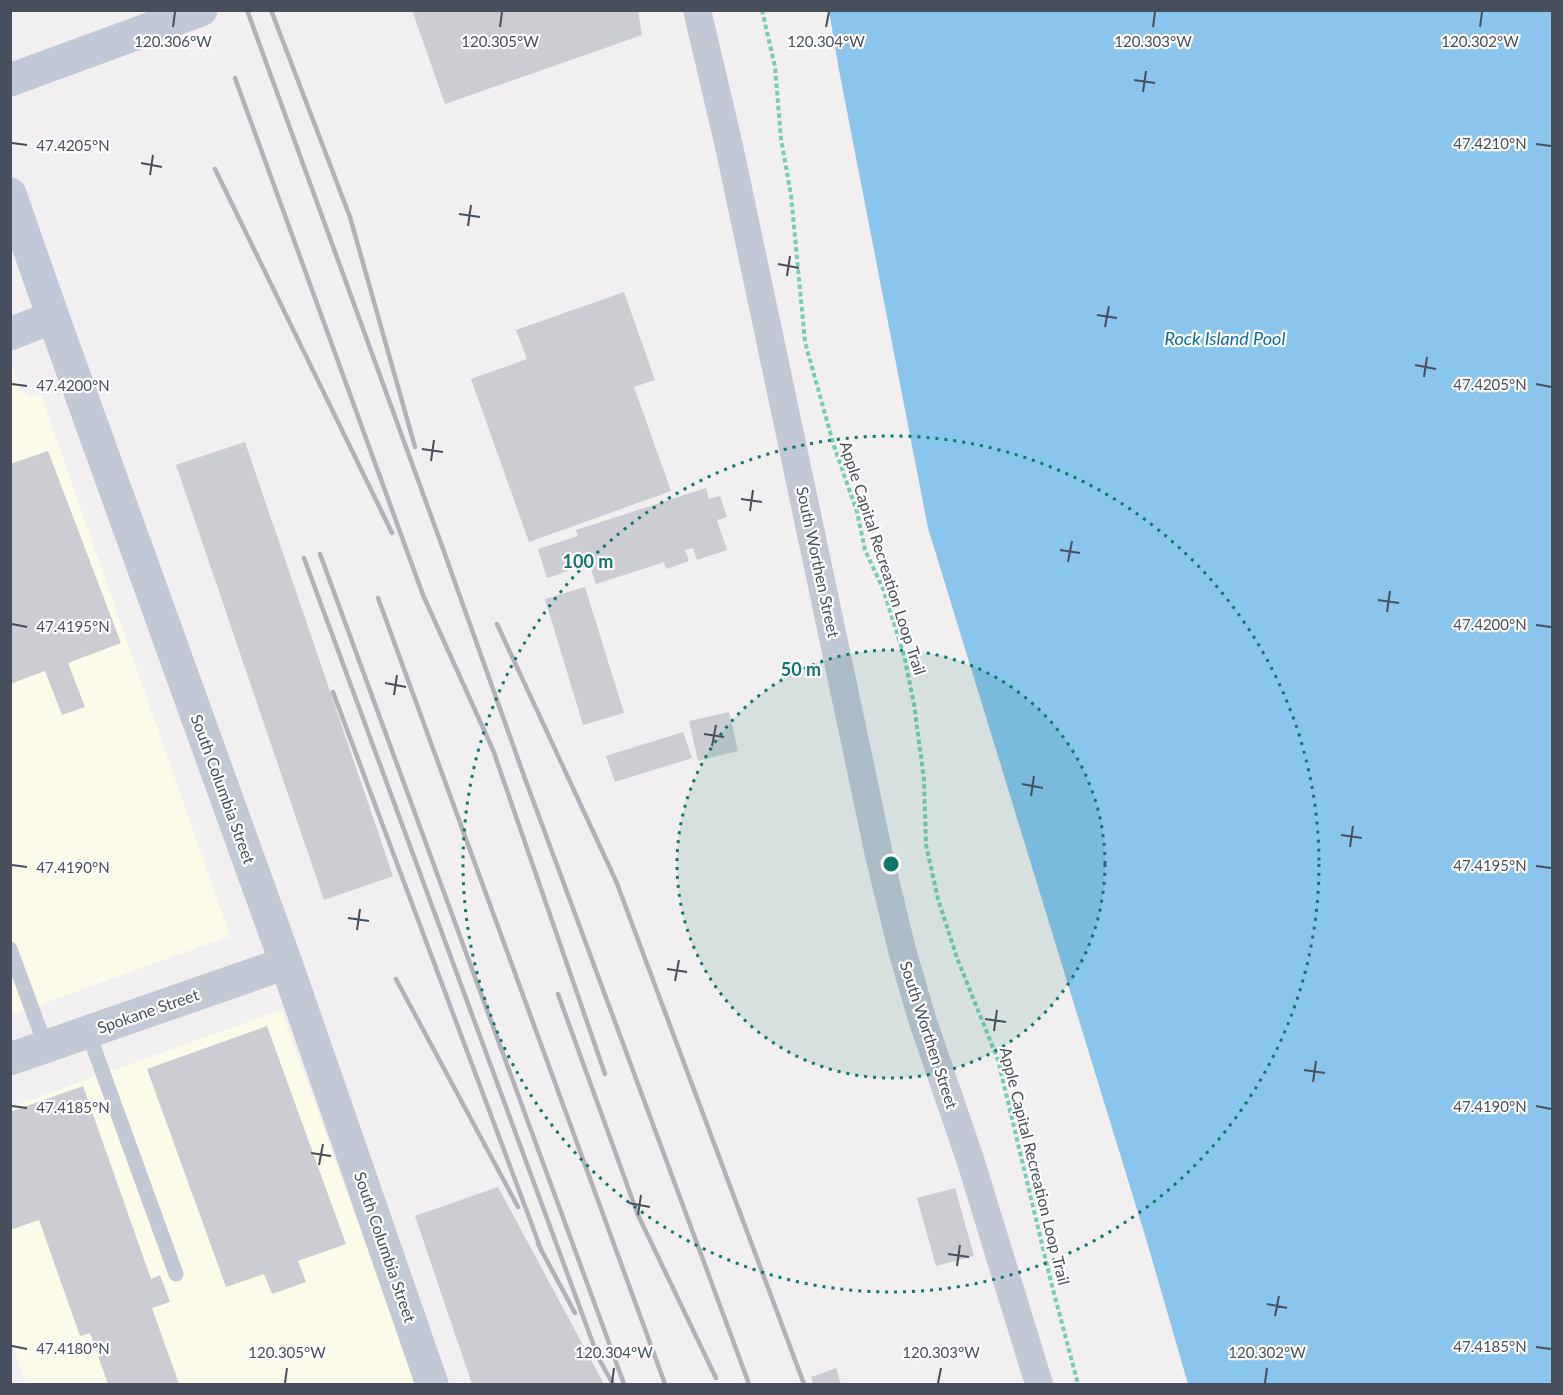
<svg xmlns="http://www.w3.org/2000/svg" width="1563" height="1395" font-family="Lato,sans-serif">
<rect width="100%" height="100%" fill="#f1efef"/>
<g fill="#fcfae8">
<path d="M 13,369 L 21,391 L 30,396 L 41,395 L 230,936 L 11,1015 L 10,370 Z"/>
<path d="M 281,1010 L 416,1384 L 26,1384 L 11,1340 L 11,1107 Z"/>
</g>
<path fill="#89c5ed" d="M 829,11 L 1552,11 L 1552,1384 L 1188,1384 L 1147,1242 L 928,528 L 839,70 Z"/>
<g fill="#cbcdd3">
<path d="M 412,10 L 638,10 L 642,35 L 445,104 Z"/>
<path d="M 624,292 L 655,380 L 634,387 L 671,491 L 529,542 L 471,379 L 527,359 L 516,330 Z"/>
<path d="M 245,442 L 393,876 L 324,900 L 176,465 Z"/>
<path d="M 48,451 L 121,643 L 68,663 L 85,707 L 62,715 L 45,671 L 10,684 L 10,464 Z"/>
<path d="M 706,488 L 709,499 L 720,496 L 727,517 L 717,520 L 727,550 L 697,560 L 693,548 L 685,550 L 689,561 L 666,569 L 664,562 L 596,584 L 589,564 L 547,578 L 538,549 L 578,536 L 576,530 Z"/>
<path d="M 585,587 L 624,713 L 583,725 L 545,599 Z"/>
<path d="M 729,712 L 738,751 L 698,761 L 689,721 Z"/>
<path d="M 683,732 L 692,758 L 615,782 L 606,756 Z"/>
<path d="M 267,1026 L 346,1244 L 298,1261 L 306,1282 L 272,1294 L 264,1274 L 226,1287 L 147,1069 Z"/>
<path d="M 83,1086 L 151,1279 L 160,1275 L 170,1302 L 152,1308 L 179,1384 L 108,1384 L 90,1333 L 80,1336 L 39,1220 L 10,1230 L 10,1112 Z"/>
<path d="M 498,1187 L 604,1384 L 472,1384 L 415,1216 Z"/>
<path d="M 955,1188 L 974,1256 L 936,1266 L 917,1198 Z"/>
<path d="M 836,1368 L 841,1384 L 813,1384 L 811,1377 Z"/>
</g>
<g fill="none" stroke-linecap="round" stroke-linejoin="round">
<path stroke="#74ceb3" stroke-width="4" stroke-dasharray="4.5 3" stroke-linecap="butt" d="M 762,10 L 775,67 L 781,139 L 791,195 L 805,342 L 834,446 L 857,512 L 865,550 L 883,589 L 904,655 L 914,704 L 924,780 L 926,845 L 938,899 L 957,958 L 998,1060 L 1051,1282 L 1078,1384"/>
<g stroke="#c2c8d4" stroke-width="15">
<path d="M 10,949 L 46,1047"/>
<path d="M 88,1032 L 176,1274"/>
</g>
<path stroke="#c2c8d4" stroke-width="28" d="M 697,10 L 729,146 L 879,855 L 902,950 L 922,1019 L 970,1159 L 1039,1384"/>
<g stroke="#c2c8d4" stroke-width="33">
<path d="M 53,317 L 286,963 L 432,1384"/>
<path d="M 10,1059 L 286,963"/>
</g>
<g stroke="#c1c8d8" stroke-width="33">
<path d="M 10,80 L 201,10"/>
<path d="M 10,194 L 53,317 L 10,334"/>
</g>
<g stroke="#b1b2b9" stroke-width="4.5">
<path d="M 247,10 L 442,546 L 524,776 L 749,1384"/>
<path d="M 271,10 L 350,217 L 415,447"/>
<path d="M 235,78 L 423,595 L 493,750 L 605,1074"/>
<path d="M 215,169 L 392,533"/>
<path d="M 320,554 L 624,1384"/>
<path d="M 304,558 L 598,1357"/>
<path d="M 378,598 L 665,1384"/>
<path d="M 497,624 L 616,881 L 804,1384"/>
<path d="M 333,692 L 542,1252"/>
<path d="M 396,979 L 518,1207"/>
<path d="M 558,994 L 638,1215 L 716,1378"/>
<path d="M 538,1244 L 575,1313"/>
<path d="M 594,1350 L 613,1384"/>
</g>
</g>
<path fill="none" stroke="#474e5c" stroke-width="2" d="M 173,27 L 175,12M 500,27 L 502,12M 826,27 L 829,12M 1153,27 L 1155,12M 1480,27 L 1482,12M 1134,80 L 1155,83M 1143,92 L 1146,71M 12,143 L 27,145M 1536,144 L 1551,146M 141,163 L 162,167M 150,175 L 153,155M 459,214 L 480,217M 468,226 L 471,205M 778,264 L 799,268M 787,276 L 790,256M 1097,315 L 1117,318M 1105,327 L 1109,306M 1415,365 L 1436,369M 1424,377 L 1427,357M 12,384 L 27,386M 1536,384 L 1551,387M 422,449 L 443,452M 431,461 L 434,440M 741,499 L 762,502M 750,511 L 753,490M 1060,550 L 1080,553M 1068,562 L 1072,541M 1378,600 L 1399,603M 1387,612 L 1390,591M 12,624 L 27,627M 1536,625 L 1551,627M 385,683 L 406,687M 394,695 L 397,675M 704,734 L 724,737M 712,746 L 716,725M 1022,784 L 1043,788M 1031,796 L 1034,776M 1341,835 L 1362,838M 1350,847 L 1353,826M 12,865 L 27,867M 1536,866 L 1551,868M 348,918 L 369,921M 357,930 L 360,909M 667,969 L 687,972M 675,981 L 679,960M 985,1019 L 1006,1022M 994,1031 L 997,1010M 1304,1070 L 1325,1073M 1313,1082 L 1316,1061M 12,1106 L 27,1108M 1536,1106 L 1551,1109M 311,1153 L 331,1156M 319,1165 L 323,1144M 629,1203 L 650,1207M 638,1215 L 641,1195M 948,1254 L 969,1257M 957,1266 L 960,1245M 1267,1304 L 1287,1308M 1275,1316 L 1279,1296M 12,1346 L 27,1349M 1536,1347 L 1551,1349M 285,1383 L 287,1368M 612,1383 L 614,1368M 938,1383 L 941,1368M 1265,1383 L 1267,1368"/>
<circle cx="891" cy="864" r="214" fill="#0f766e" fill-opacity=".12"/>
<g fill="none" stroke="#0f766e" stroke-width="3" stroke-dasharray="3 6">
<circle cx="891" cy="864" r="214"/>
<circle cx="891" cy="864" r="428"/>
</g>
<g text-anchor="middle" stroke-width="4.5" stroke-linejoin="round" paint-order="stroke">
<g font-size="16" fill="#474e5c" stroke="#fff">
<text transform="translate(883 558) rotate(72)" y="6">Apple Capital Recreation Loop Trail</text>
<text transform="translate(818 562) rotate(78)" y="6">South Worthen Street</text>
<text transform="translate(223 789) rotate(70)" y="6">South Columbia Street</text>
<text transform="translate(148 1011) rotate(-19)" y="6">Spokane Street</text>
<text transform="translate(929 1035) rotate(72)" y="6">South Worthen Street</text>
<text transform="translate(1035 1166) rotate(76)" y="6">Apple Capital Recreation Loop Trail</text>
<text transform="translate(385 1247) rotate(71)" y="6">South Columbia Street</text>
</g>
<g font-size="18" font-style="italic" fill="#0b6bab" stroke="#fff">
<text x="1225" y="345">Rock Island Pool</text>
</g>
</g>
<g font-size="15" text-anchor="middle" fill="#474e5c" stroke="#fff" stroke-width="4.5" stroke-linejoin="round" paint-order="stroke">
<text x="173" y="47">120.306°W</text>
<text x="500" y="47">120.305°W</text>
<text x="826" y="47">120.304°W</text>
<text x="1153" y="47">120.303°W</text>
<text x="1480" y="47">120.302°W</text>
<text x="1490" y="149">47.4210°N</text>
<text x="73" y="151">47.4205°N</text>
<text x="1490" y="390">47.4205°N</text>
<text x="73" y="391">47.4200°N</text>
<text x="1490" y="630">47.4200°N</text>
<text x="73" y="632">47.4195°N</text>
<text x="1490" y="871">47.4195°N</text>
<text x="73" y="873">47.4190°N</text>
<text x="1490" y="1112">47.4190°N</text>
<text x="73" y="1113">47.4185°N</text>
<text x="1490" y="1352">47.4185°N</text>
<text x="73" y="1354">47.4180°N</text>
<text x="287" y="1358">120.305°W</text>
<text x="614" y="1358">120.304°W</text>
<text x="941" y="1358">120.303°W</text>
<text x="1267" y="1358">120.302°W</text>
</g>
<circle cx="891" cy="864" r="9" fill="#0f766e" stroke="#fff" stroke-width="3"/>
<g font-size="18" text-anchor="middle" font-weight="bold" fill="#0f766e" stroke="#fff" stroke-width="4.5" stroke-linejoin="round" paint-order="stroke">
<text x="588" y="568">100 m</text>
<text x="801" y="676">50 m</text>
</g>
<rect width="1563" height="1395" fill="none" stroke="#474e5c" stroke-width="24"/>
</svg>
